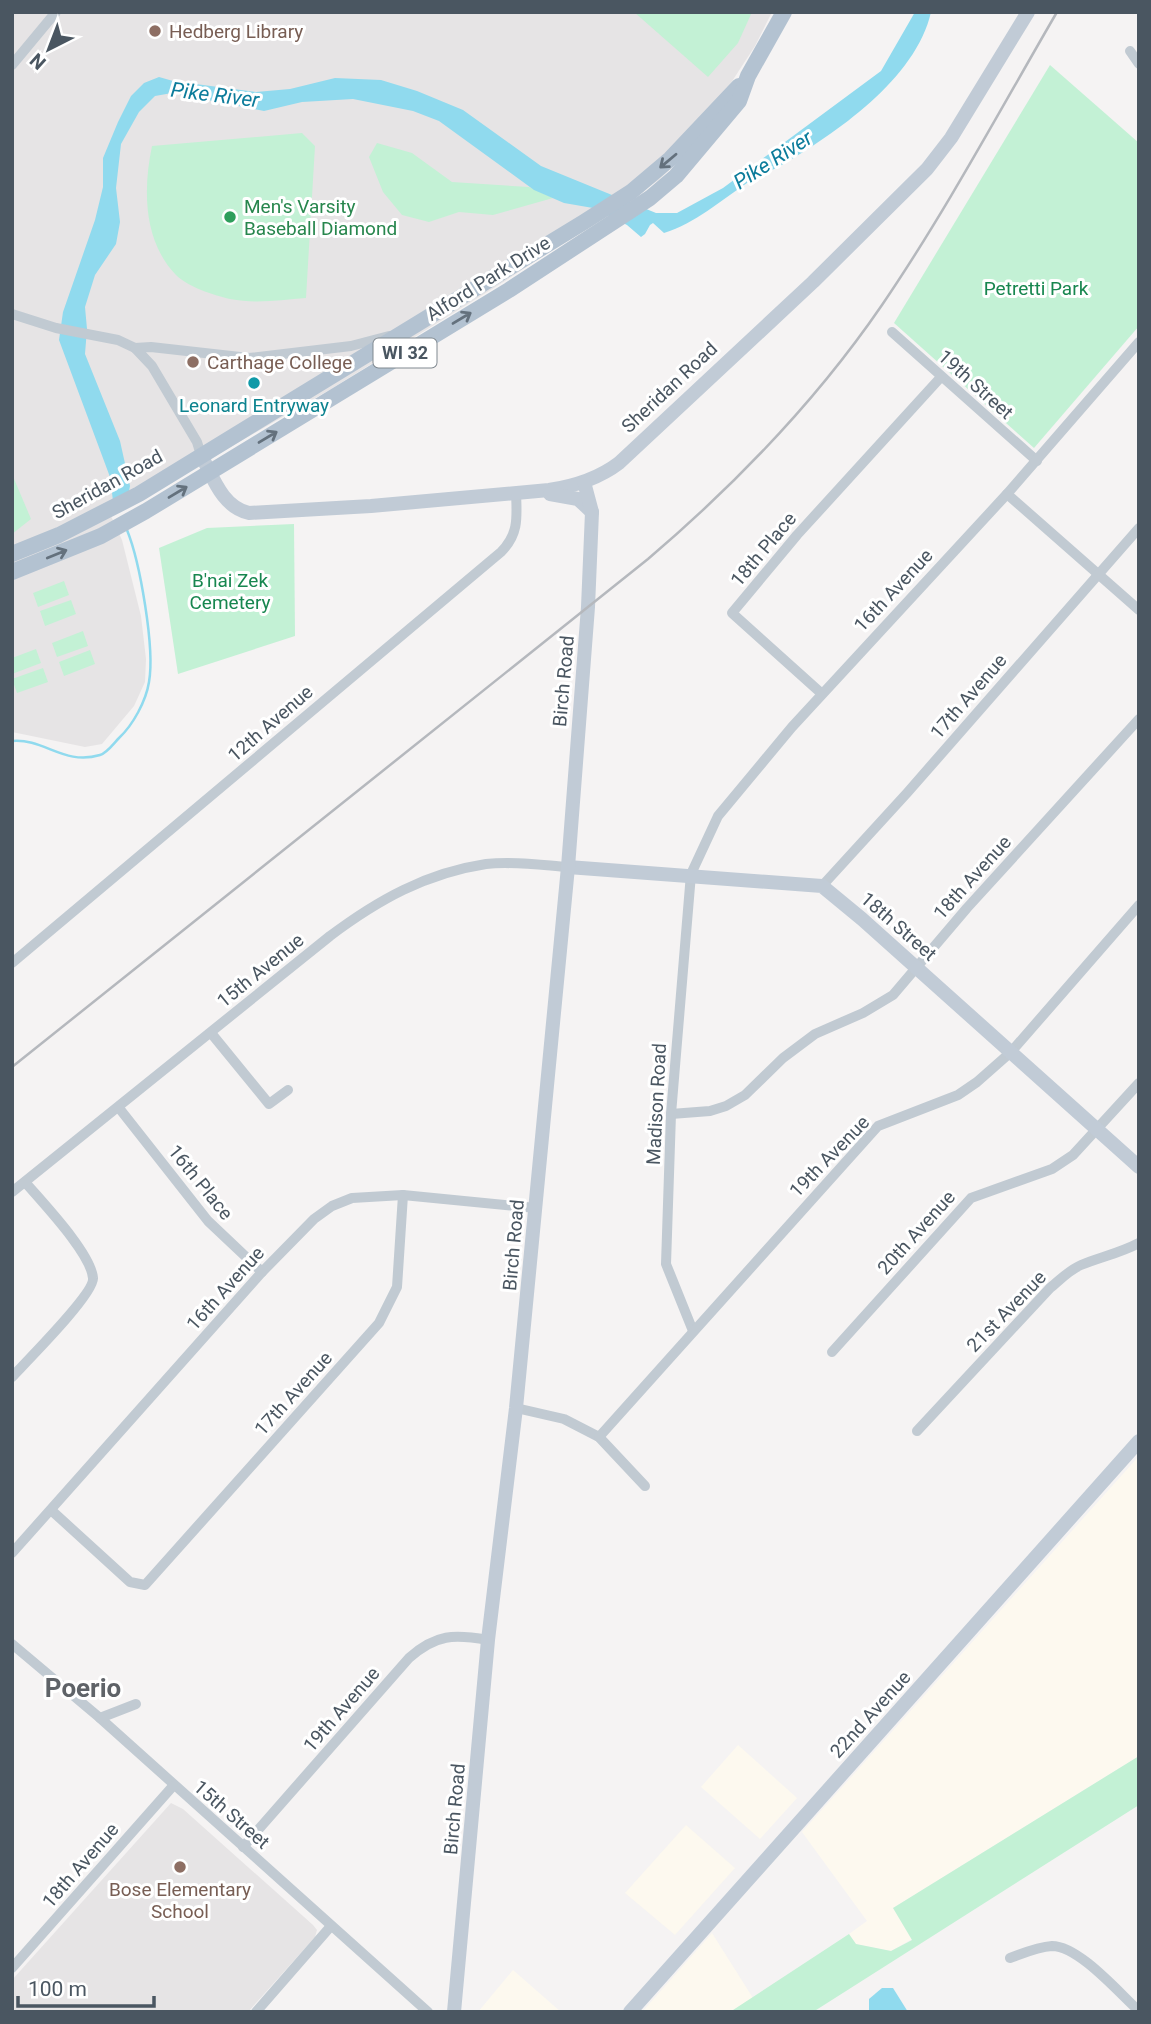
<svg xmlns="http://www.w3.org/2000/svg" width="1151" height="2024" font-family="Roboto,sans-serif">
<rect width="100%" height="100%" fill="#f5f3f3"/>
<g fill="#fdf9ef">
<path d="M 1139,1456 L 1139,1756 L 893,1908 L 912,1939 L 891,1951 L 856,1944 L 849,1934 L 867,1921 L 802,1832 Z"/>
<path d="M 738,1745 L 797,1798 L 760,1839 L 701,1787 Z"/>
<path d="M 686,1825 L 735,1868 L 675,1935 L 625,1893 Z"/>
<path d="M 712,1933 L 753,1998 L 730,2012 L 642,2012 Z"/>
<path d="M 513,1970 L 561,2012 L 478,2012 Z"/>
</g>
<g fill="#e6e4e5">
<path d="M 12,12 L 772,12 L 755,46 L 684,155 L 659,180 L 505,281 L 331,389 L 111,516 L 122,540 L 141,616 L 146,659 L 145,682 L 134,706 L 102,744 L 85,747 L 12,732 Z"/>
<path d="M 171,1803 L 183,1809 L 313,1925 L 317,1930 L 315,1937 L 248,2012 L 12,2012 L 12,1980 Z"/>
</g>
<g fill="#c3f1d5">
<path d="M 634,12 L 752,12 L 738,43 L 708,77 Z"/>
<path d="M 1050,65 L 1139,143 L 1139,326 L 1034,448 L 894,323 Z"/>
<path d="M 302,133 L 315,146 L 306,298 C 281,300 255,304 230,299 C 213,295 188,287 176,275 C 143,241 143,189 152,146 Z"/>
<path d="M 377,143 L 412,153 L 452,182 L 529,187 L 553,198 L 493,215 L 459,212 L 429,222 L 402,215 L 383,192 L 369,157 Z"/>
<path d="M 12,474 L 31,519 L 12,534 Z"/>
<path d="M 294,524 L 295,636 L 178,674 L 159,548 L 207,528 Z"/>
<path d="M 64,581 L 69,595 L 38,607 L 33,593 Z"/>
<path d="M 71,600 L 76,614 L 45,626 L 40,611 Z"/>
<path d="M 83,631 L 88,646 L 57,657 L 52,643 Z"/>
<path d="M 36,649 L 41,663 L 12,674 L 12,658 Z"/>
<path d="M 90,650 L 95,664 L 64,676 L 59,662 Z"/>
<path d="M 43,668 L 48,682 L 17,693 L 12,679 Z"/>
<path d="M 1139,1756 L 1139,1805 L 813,2012 L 730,2012 L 849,1934 L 856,1944 L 891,1951 L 912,1940 L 893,1908 Z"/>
</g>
<g fill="#90daee">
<path d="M 915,12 L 931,12 C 916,79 835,134 780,166 C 769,172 757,176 747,183 C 720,201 696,223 664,233 L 653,223 L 650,225 L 645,234 L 641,237 L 627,225 L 593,208 L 564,203 L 534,190 L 439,121 L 413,111 L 353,99 L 302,102 L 264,111 L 172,93 L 155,96 L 139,112 L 121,144 L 116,188 L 120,222 L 116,244 L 95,275 L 85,307 L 87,329 L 85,354 L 120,441 L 130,486 L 129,491 L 113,501 L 110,477 L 59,340 L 63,312 L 95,220 L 103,187 L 103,158 L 118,122 L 131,96 L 144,83 L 159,77 L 173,81 L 256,92 L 290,89 L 335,78 L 381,80 L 417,91 L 463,110 L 541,166 L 656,213 L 677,213 L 723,188 L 881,71 Z"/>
<path d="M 882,1988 L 893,1988 L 908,2012 L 869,2012 L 869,1999 Z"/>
</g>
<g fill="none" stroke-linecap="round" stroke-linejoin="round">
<path stroke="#90daee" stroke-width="2.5" d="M 12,741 C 44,738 64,766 100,755 C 107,753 114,743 119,738 C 133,725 146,701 149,682 C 155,648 140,562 127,530"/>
<g stroke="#c1cad2" stroke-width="10">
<path d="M 1130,51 L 1139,64"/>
<path d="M 12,65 L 56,12"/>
<path d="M 12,314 L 56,328 L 118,340 L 135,348 L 151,347 L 249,358 L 351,346 L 389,336"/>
<path d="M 892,332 L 1037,461"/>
<path d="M 135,348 L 152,366 L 197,442 L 201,455"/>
<path d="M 1007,494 L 1139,610"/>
<path d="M 821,693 L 732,613 L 797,535 L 941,377"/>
<path d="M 822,886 L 907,793 L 1139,528"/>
<path d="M 12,963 L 501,552 C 519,534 517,517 516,493"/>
<path d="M 211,1033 L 269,1104 L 288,1090"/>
<path d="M 119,1108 L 208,1221 L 262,1272"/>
<path d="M 671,1114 L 710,1111 L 726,1106 L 745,1095 L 783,1058 L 815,1034 L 863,1013 L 893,995 L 967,908 L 1139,719"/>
<path d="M 12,1192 L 330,936 C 378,900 426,873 486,864 C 513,861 541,865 568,867"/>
<path d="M 693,1331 L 666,1264 L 671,1114 L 691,874 L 718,816 L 792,727 L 1007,494 L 1139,342"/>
<path d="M 832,1352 L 971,1198 L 1052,1169 L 1073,1155 L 1139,1083"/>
<path d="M 12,1377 C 26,1362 95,1293 93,1278 C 91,1253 42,1202 25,1182"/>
<path d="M 516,1408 L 564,1419 L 599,1437 L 645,1486"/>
<path d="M 917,1431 L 1050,1288 C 1060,1280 1069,1270 1081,1265 C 1101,1257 1120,1253 1139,1243"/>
<path d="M 599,1437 L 878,1126 L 958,1095 L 977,1082 L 1011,1052 L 1139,905"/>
<path d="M 51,1510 L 130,1582 L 145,1585 L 379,1323 L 397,1287 L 403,1195"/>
<path d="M 12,1553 L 262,1272 L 314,1219 L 332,1206 L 352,1198 L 403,1195 L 536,1208"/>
<path d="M 12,1644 L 100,1718 L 428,2012"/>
<path d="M 100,1718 L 136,1704"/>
<path d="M 243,1847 L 409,1658 C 436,1634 454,1634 488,1640"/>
<path d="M 1010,1958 C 1024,1953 1037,1947 1052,1946 C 1079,1946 1119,1993 1139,2011"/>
<path d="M 12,1968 L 173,1786"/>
<path d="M 256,2012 L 331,1926"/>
</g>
<g stroke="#c1cbd6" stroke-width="14">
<path d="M 201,455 C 213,477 222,507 249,513 L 371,506 L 549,490 C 575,486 598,479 619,463 L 813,282 L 927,169 L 951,138 L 1028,12"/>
<path d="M 550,494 L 578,499 L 592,512"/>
<path d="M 568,867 L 822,886 L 862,919 L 1139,1167"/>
<path d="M 454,2012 L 488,1640 L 516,1408 L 568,867 L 588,607 L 592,512 L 584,482"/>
<path d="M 630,2012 L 1139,1441"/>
</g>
<g stroke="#b3c2d1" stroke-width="16">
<path d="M 12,554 L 59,535 L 139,494 L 584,222 L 631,192 L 670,159 L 739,86"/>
<path d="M 12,572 L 101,536 L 146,511 L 509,290 L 650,198 L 676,176 L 739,101 L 748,76 L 784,12"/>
</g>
<path stroke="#b5b8bd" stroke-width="2.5" d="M 12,1067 L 648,559 C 736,484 817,400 882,305 C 946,211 1000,110 1057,12"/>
</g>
<defs><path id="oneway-shaft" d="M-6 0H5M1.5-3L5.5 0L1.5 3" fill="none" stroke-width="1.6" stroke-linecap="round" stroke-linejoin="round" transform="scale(1.75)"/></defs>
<g stroke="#64717d">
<use href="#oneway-shaft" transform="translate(668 161) rotate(140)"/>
<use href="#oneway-shaft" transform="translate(462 318) rotate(-31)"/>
<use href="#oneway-shaft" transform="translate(268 437) rotate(-31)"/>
<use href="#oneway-shaft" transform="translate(178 492) rotate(-31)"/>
<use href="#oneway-shaft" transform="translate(57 554) rotate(-22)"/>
</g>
<g fill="#8d6e63" stroke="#fff" stroke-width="2.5">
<circle cx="155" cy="31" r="7"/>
<circle cx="193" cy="362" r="7"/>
<circle cx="180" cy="1867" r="7"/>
</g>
<circle fill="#2e9e5b" stroke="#fff" stroke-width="2.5" cx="230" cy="217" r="7"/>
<circle fill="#0f9aa8" stroke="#fff" stroke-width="2.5" cx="254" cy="383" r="7"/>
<g text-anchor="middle" stroke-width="6" stroke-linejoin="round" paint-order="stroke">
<rect fill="#fff" stroke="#808990" stroke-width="2" x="373.5" y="338.5" width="63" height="29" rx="5"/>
<g font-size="18" font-weight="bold" fill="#4a5661">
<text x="405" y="359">WI 32</text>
</g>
<g font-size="19" fill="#785e54" stroke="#fff" text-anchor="start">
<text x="169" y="38">Hedberg Library</text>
<text x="207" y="369">Carthage College</text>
<text x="180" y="1896" text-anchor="middle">Bose Elementary<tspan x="180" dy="22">School</tspan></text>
</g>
<g font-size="19" fill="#27864d" stroke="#fff" text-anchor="start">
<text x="244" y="213">Men's Varsity<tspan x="244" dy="22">Baseball Diamond</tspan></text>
</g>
<g font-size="19" fill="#4a5661" stroke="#fff">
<text transform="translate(488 278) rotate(-32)" y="7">Alford Park Drive</text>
<text transform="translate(976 384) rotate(42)" y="7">19th Street</text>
<text transform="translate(669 387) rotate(-43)" y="7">Sheridan Road</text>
<text transform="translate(107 484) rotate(-29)" y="7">Sheridan Road</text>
<text transform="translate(763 549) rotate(-50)" y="7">18th Place</text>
<text transform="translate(893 590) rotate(-47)" y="7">16th Avenue</text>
<text transform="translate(563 681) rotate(-85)" y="7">Birch Road</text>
<text transform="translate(968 696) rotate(-49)" y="7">17th Avenue</text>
<text transform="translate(270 723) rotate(-41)" y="7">12th Avenue</text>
<text transform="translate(972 877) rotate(-48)" y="7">18th Avenue</text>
<text transform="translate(899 926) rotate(41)" y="7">18th Street</text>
<text transform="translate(260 970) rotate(-39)" y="7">15th Avenue</text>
<text transform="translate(656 1104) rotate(-87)" y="7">Madison Road</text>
<text transform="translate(829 1156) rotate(-46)" y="7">19th Avenue</text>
<text transform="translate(201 1182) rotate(51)" y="7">16th Place</text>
<text transform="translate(916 1232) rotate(-48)" y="7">20th Avenue</text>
<text transform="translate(513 1245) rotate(-85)" y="7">Birch Road</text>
<text transform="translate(225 1288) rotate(-48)" y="7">16th Avenue</text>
<text transform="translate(1006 1311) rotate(-46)" y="7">21st Avenue</text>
<text transform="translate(293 1393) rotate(-48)" y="7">17th Avenue</text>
<text transform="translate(341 1709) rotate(-49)" y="7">19th Avenue</text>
<text transform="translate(870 1714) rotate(-48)" y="7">22nd Avenue</text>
<text transform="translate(454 1809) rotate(-85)" y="7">Birch Road</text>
<text transform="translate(232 1814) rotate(41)" y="7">15th Street</text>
<text transform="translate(80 1865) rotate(-49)" y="7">18th Avenue</text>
</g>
<g font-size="19" fill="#17864f" stroke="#fff">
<text x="1036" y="295">Petretti Park</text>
<text x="230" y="587">B'nai Zek<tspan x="230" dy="22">Cemetery</tspan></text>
</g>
<g font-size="19" fill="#0d838f" stroke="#fff">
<text x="254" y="412">Leonard Entryway</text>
</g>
<g font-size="21" font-style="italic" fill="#0c7c9b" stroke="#fff">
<text transform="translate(215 95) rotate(7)" y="7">Pike River</text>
<text transform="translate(773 160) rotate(-33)" y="7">Pike River</text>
</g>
<g font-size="26" font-weight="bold" fill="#5f6368" stroke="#fff">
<text x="83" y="1697">Poerio</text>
</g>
</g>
<rect width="1151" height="2024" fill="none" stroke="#4a5661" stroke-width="28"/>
<g transform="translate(49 49) rotate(222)" stroke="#ffffff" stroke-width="5" paint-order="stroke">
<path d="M0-5L12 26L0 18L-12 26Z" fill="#4a5661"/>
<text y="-10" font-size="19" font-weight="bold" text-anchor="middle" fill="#4a5661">N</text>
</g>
<path d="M18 1996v10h136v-10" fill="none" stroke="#4a5661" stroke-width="3.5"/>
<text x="28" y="1996" font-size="21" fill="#4a5661" stroke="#ffffff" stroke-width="5" paint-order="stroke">100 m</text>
</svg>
